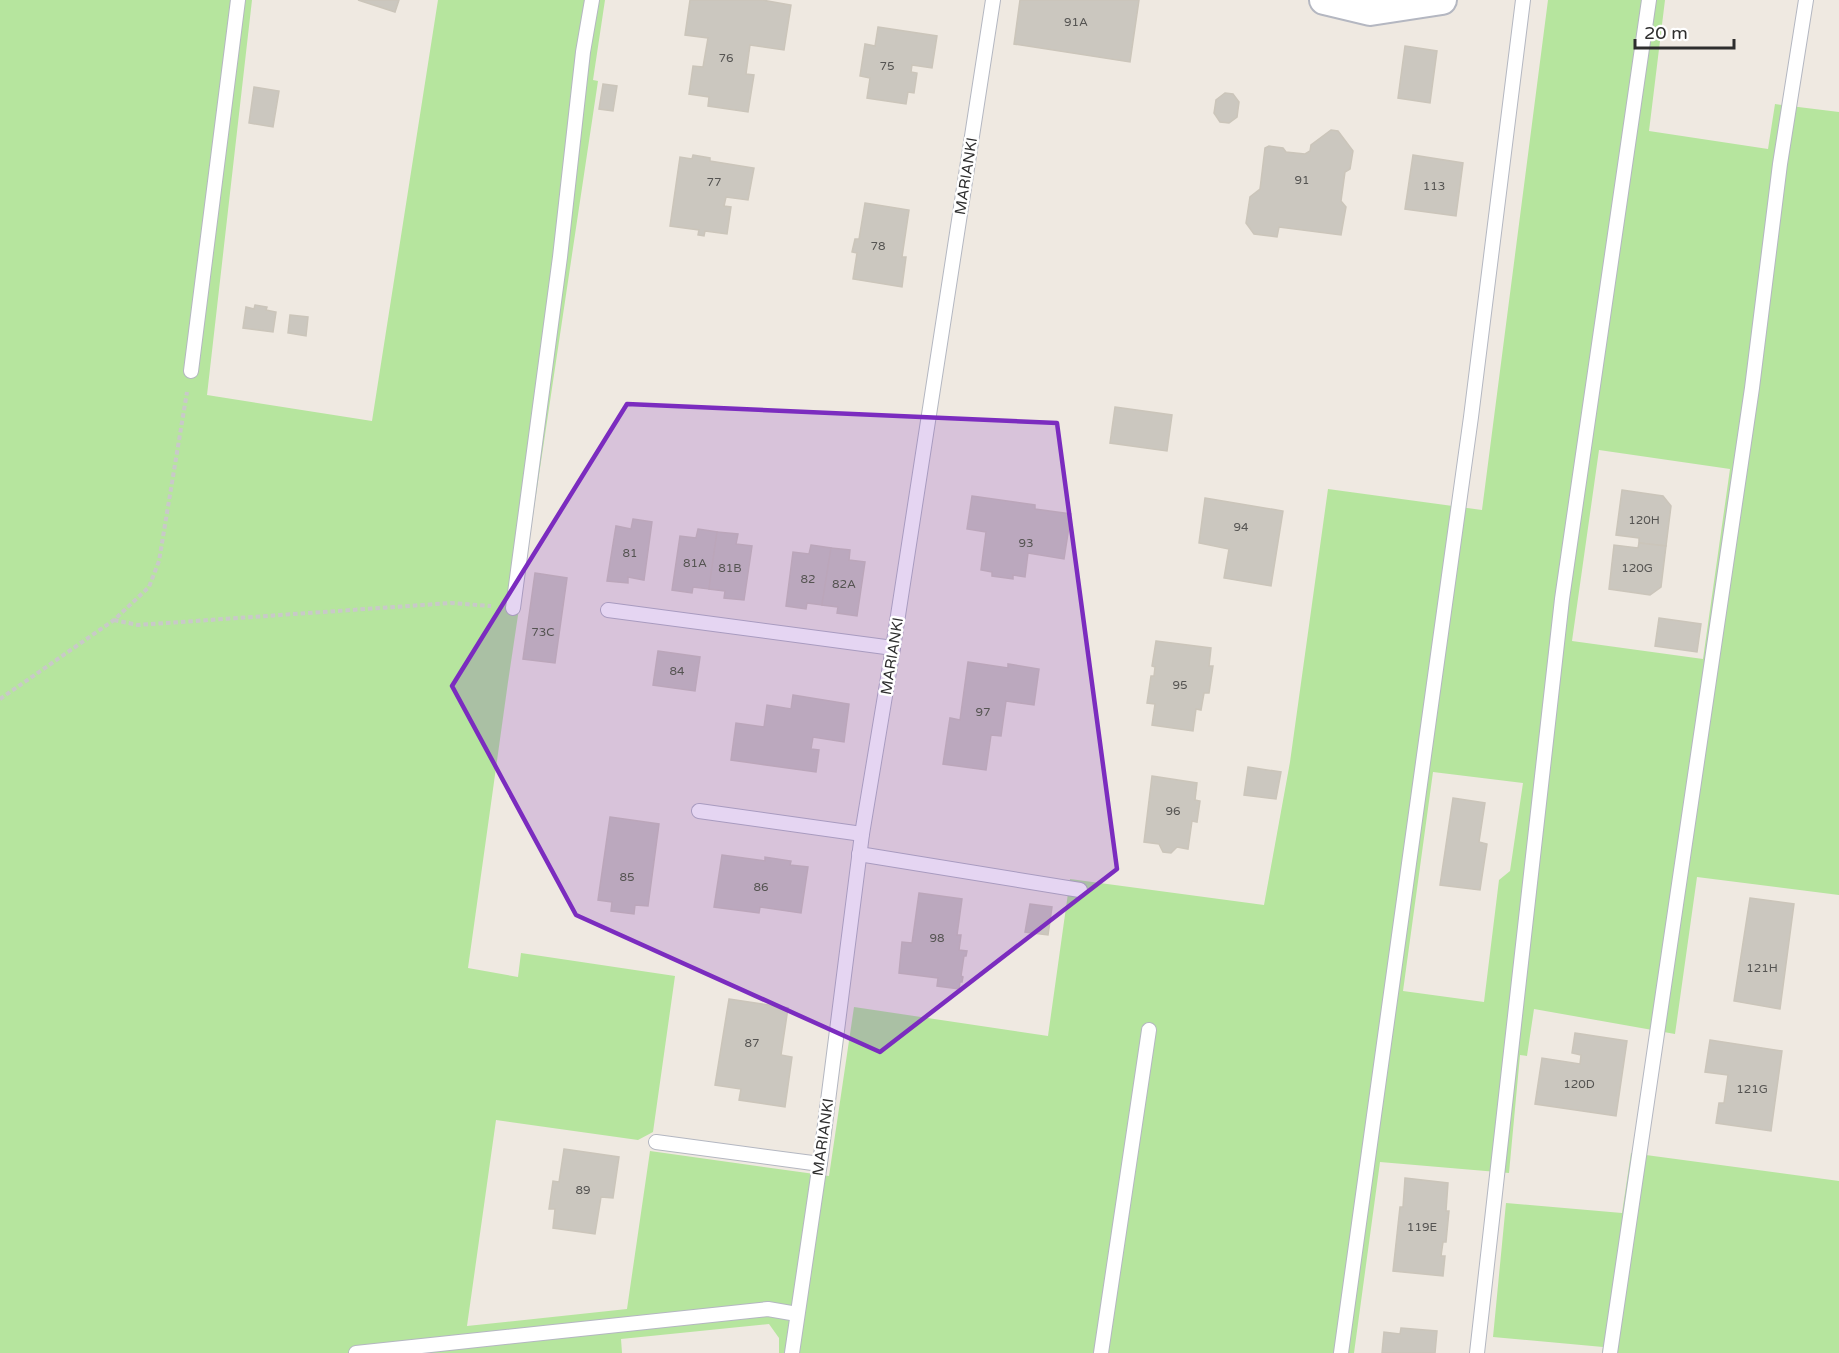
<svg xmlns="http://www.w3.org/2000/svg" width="1839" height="1353" font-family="'Varela Round',sans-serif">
<rect width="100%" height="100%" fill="#efe9e1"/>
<g fill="#b6e59e" fill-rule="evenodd">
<path d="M 0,0 L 252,0 L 207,395 L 372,421 L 438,0 L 605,0 L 593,80 L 598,81 L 508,682 L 468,968 L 518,977 L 521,953 L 675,976 L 653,1132 L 638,1140 L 496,1120 L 467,1326 L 627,1309 L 650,1151 L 829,1176 L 854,1007 L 1048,1036 L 1070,879 L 1264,905 L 1290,762 L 1328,489 L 1482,510 L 1548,0 L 1665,0 L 1649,131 L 1768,149 L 1775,104 L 1839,112 L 1839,895 L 1697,877 L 1675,1034 L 1534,1009 L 1527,1056 L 1520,1055 L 1509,1173 L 1380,1162 L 1354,1353 L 779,1353 L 779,1338 L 769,1324 L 621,1339 L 622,1353 L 0,1353 ZM 1599,450 L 1730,469 L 1703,659 L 1572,641 ZM 1433,772 L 1523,783 L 1510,871 L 1499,880 L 1484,1002 L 1403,991 Z"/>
<path d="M 1631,1153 L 1839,1181 L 1839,1353 L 1602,1353 L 1603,1347 L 1493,1337 L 1506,1203 L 1622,1213 Z"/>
</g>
<g fill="#cbc7bf" stroke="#cbc5ba" stroke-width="1.5">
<path d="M 358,0 L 399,0 L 395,12 Z"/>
<path d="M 690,0 L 762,0 L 791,5 L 784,50 L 750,45 L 746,74 L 754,75 L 748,112 L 708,106 L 709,97 L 689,94 L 693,66 L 703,67 L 708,38 L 685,35 Z"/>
<path d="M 1020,0 L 1139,0 L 1130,62 L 1014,44 Z"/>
<path d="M 878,27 L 937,36 L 932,68 L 912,65 L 911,72 L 917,73 L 914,93 L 908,92 L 906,104 L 867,98 L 870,78 L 860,76 L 865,44 L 875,46 Z"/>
<path d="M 1405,46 L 1437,51 L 1430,103 L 1398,98 Z"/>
<path d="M 603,84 L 617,86 L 613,111 L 599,109 Z"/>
<path d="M 254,87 L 279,91 L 273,127 L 249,123 Z"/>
<path d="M 1225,93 L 1233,94 L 1239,102 L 1237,117 L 1229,123 L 1220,122 L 1214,113 L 1216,100 Z"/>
<path d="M 1331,130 L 1338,131 L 1353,151 L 1350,169 L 1345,172 L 1341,201 L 1346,207 L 1341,235 L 1279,227 L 1277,237 L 1254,234 L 1246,223 L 1250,197 L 1260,189 L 1265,148 L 1269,146 L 1283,148 L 1286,152 L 1305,154 L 1310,151 L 1311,145 Z"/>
<path d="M 693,155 L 710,158 L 710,161 L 754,168 L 748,200 L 726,197 L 724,206 L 731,207 L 727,234 L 705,231 L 704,236 L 698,235 L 699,230 L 670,226 L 680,157 L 692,159 Z"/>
<path d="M 1413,155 L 1463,163 L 1456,216 L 1405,209 Z"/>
<path d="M 865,203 L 909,210 L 902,257 L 906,257 L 902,287 L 853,279 L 857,253 L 852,252 L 855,239 L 859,239 Z"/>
<path d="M 255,305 L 267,307 L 266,310 L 276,312 L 273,332 L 243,328 L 246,307 L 254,309 Z"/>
<path d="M 290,315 L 308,317 L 306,336 L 288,333 Z"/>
<path d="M 1115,407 L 1172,415 L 1167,451 L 1110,443 Z"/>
<path d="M 1622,490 L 1663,496 L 1671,506 L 1666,546 L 1639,543 L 1639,538 L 1616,535 Z"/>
<path d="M 972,496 L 1035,505 L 1035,509 L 1071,514 L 1064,559 L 1028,553 L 1025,577 L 1013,575 L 1013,579 L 992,576 L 992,572 L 981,570 L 986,532 L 967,529 Z"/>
<path d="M 1205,498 L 1283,511 L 1271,586 L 1224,578 L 1229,549 L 1199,543 Z"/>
<path d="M 633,519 L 652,522 L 644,580 L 628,577 L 628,583 L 607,581 L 616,526 L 631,529 Z"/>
<path d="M 698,529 L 717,532 L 709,589 L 693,587 L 692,593 L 672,590 L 680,536 L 696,538 Z"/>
<path d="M 717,532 L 738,534 L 736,544 L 752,546 L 744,600 L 724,598 L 725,591 L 709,589 Z"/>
<path d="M 1639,543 L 1666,546 L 1661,587 L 1650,595 L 1609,589 L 1614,545 L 1638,548 Z"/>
<path d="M 811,545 L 831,548 L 822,605 L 807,603 L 806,609 L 786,606 L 793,552 L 809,554 Z"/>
<path d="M 831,548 L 850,550 L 849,560 L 865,562 L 857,616 L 837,613 L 838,607 L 822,605 Z"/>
<path d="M 535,573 L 567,578 L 555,663 L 523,659 Z"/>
<path d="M 1659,618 L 1701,624 L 1697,652 L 1655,646 Z"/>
<path d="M 1156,641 L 1211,648 L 1209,666 L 1213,666 L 1209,693 L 1204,693 L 1201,710 L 1196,709 L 1193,731 L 1152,725 L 1155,704 L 1147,703 L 1151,676 L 1154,676 L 1155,667 L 1152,666 Z"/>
<path d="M 658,651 L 700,657 L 695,691 L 653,685 Z"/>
<path d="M 968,662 L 1008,668 L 1008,664 L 1039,669 L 1034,705 L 1006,701 L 1001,736 L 991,735 L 986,770 L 943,764 L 950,718 L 960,720 Z"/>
<path d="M 793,695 L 849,704 L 844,742 L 813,737 L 811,749 L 819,750 L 816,772 L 731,760 L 736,723 L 764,727 L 767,705 L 791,709 Z"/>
<path d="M 1248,767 L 1281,772 L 1276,799 L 1244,795 Z"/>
<path d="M 1152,776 L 1197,783 L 1195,800 L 1200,801 L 1197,822 L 1192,821 L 1188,849 L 1177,847 L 1171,853 L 1163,852 L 1159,844 L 1144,842 Z"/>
<path d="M 1453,798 L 1485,803 L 1479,842 L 1487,844 L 1480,890 L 1440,885 Z"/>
<path d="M 610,817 L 659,824 L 648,906 L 635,905 L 634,914 L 611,911 L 612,902 L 598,900 Z"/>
<path d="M 722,855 L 765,861 L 765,857 L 791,861 L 790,865 L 808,867 L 801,913 L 760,907 L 759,913 L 714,907 Z"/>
<path d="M 919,893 L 962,899 L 957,935 L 961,935 L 959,950 L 967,951 L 966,956 L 964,956 L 961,976 L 963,977 L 962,982 L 960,982 L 959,989 L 937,986 L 938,978 L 899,973 L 902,942 L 912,943 Z"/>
<path d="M 1750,898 L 1794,904 L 1780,1009 L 1734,1001 Z"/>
<path d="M 1030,904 L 1052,907 L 1048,935 L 1025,932 Z"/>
<path d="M 729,999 L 788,1008 L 781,1055 L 792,1057 L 785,1107 L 739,1100 L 741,1089 L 715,1085 Z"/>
<path d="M 1575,1033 L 1627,1041 L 1616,1116 L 1535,1104 L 1542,1058 L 1580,1064 L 1581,1055 L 1572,1053 Z"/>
<path d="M 1710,1040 L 1782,1051 L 1771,1131 L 1716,1123 L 1719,1103 L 1724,1103 L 1728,1075 L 1705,1072 Z"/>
<path d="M 564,1149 L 619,1157 L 613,1198 L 601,1197 L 595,1234 L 553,1228 L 555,1209 L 549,1209 L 553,1181 L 559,1182 Z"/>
<path d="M 1405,1178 L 1448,1183 L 1446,1211 L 1449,1211 L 1446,1242 L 1443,1242 L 1441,1256 L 1445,1256 L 1443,1276 L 1393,1271 L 1400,1207 L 1403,1207 Z"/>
<path d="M 1401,1328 L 1437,1331 L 1435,1353 L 1382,1353 L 1384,1332 L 1400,1334 Z"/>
</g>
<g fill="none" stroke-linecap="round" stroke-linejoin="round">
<g stroke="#b4b7c1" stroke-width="16">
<g id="lane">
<path d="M 191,371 L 238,0"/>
<path d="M 513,608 L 560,257 L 583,52 L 592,0"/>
<path d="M 608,610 L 893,648"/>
<path d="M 699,811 L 862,834"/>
<path d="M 859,854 L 1080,890"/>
<path d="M 656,1142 L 820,1164"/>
<path d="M 356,1353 L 768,1309 L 797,1314"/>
<path d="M 792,1353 L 821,1156 L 862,834 L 893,648 L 993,0"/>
<path d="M 1101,1353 L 1149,1030"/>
<path d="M 1341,1353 L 1471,417 L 1523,0"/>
<path d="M 1477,1353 L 1562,599 L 1649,0"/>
<path d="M 1610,1353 L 1752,388 L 1780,164 L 1806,0"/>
</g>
</g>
<g stroke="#b4b7c1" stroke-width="32">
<path id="street" d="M 1324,0 L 1370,11 L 1442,0"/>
</g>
<g stroke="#c9c9c9" stroke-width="4" stroke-dasharray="4.5 3" stroke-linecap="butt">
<path d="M 114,620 L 138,625 L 451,603 L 491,606"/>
<path d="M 0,699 L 114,620 L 149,587 L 159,561 L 187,392"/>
</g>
<use href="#lane" stroke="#fff" stroke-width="14"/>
<use href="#street" stroke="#fff" stroke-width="28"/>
</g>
<path fill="#7b2cbf" fill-opacity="0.2" stroke="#7b2cbf" stroke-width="4.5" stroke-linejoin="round" d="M 627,404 L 1057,423 L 1117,869 L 880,1052 L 576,915 L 452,686 Z"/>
<g text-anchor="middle" stroke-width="5" stroke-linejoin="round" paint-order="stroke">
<g font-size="12" fill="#555452">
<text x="1076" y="26">91A</text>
<text x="726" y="62">76</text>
<text x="887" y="70">75</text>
<text x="1302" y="184">91</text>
<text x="714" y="186">77</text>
<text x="1434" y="190">113</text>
<text x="878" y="250">78</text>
<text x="1644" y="524">120H</text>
<text x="1241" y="531">94</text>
<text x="1026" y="547">93</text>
<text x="630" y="557">81</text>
<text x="695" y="567">81A</text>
<text x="730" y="572">81B</text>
<text x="1637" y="572">120G</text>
<text x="808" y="583">82</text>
<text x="844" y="588">82A</text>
<text x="543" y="636">73C</text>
<text x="677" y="675">84</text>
<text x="1180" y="689">95</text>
<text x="983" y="716">97</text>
<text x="1173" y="815">96</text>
<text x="627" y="881">85</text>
<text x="761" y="891">86</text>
<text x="937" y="942">98</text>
<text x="1762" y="972">121H</text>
<text x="752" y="1047">87</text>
<text x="1579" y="1088">120D</text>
<text x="1752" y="1093">121G</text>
<text x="583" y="1194">89</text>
<text x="1422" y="1231">119E</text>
</g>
<g font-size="15" fill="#2e2e2e" stroke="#fff">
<text transform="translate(966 176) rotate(-81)" y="5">MARIANKI</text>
<text transform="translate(892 656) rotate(-81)" y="5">MARIANKI</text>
<text transform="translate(823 1137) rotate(-82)" y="5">MARIANKI</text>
</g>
</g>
<path d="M1635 39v9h99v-9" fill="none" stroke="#2e2e2e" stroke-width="3"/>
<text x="1644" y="39" font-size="18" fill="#2e2e2e" stroke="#ffffff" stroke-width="4.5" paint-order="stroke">20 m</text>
</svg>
